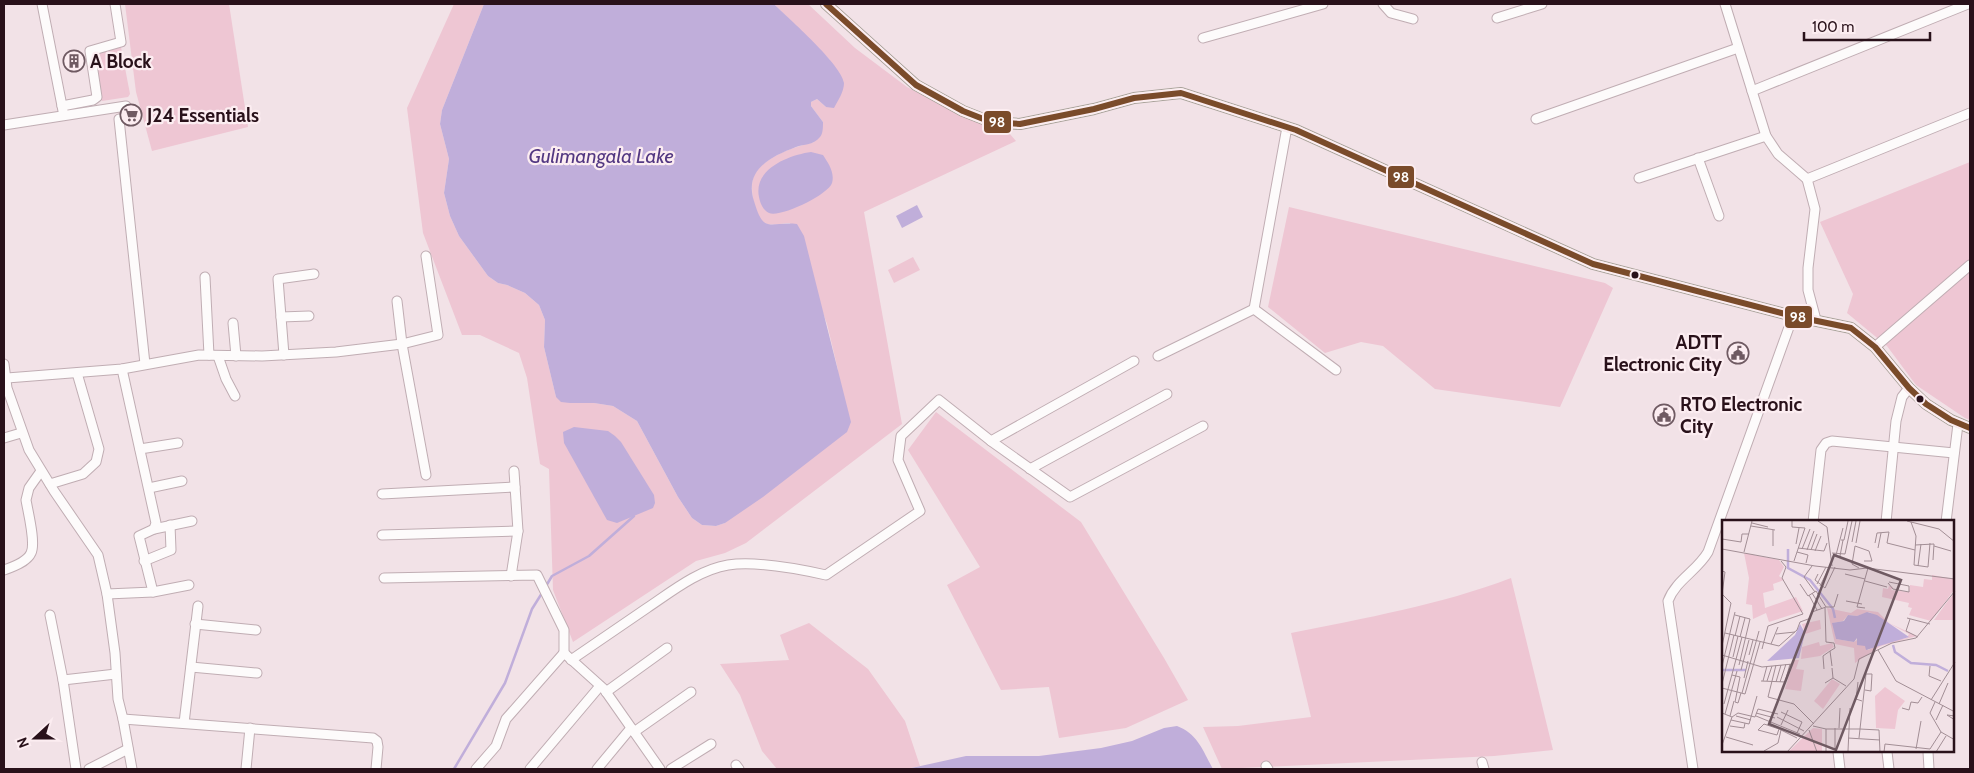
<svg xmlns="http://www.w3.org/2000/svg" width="1974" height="773" font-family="Cabin,sans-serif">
<rect width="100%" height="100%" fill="#f2e2e7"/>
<g fill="#eec6d3">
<path d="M 125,4 L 229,4 L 248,127 L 152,151 L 136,92 Z"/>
<path d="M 454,4 L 484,4 L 442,110 L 440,124 L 449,159 L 444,193 L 450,216 L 459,236 L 488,276 L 498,283 L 507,285 L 525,293 L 539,305 L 545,320 L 544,347 L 556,397 L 613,406 L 637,421 L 678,497 L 692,518 L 702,525 L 716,526 L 725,523 L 838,370 L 827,324 L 790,223 C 783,223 769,227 763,222 C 753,215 748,181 756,171 C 770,155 794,147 814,142 L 823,122 L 811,106 L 811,102 L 817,99 L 826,107 L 830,60 L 774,4 L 808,4 L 855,48 L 907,87 L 967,118 L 1009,133 L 1016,141 L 864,212 L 902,424 L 746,543 L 725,553 L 696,561 L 573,642 L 553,590 L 549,469 L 540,464 L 527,378 L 519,353 L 480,335 L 462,335 L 423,233 L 407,108 Z"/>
<path d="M 121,47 L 130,94 L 128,97 L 102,101 L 95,55 L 99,51 Z"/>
<path d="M 1970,162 L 1970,420 L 1965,418 L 1916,385 L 1887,346 L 1847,313 L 1853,294 L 1820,222 Z"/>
<path d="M 1289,207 L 1605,283 L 1613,288 L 1560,407 L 1435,389 L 1383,346 L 1361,342 L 1325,353 L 1268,307 Z"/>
<path d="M 913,257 L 920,270 L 894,283 L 888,270 Z"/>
<path d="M 936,412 L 1081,522 L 1164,658 L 1188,700 L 1126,728 L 1059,738 L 1049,687 L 1001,690 L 947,585 L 980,567 L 908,450 Z"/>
<path d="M 1511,578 L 1553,750 L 1494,756 L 1222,769 L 1203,727 L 1238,726 L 1311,717 L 1291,633 C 1365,618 1440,605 1511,578 Z"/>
<path d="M 809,623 L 868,669 L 905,721 L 920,766 L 907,769 L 777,769 L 762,751 L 740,695 L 720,664 L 789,660 L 780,635 Z"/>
</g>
<g fill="#c0aeda">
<path d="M 484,4 L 774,4 C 788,18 842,65 844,83 C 844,92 838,100 834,108 L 826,107 L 817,99 L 811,102 L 811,106 L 823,122 C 823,127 823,134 820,137 C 814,145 804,144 796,147 C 770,157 744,170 754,201 C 764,235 769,221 797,224 L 804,236 L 851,422 L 847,432 L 763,497 L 725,523 L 716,526 L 702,525 L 692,518 L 678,497 L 637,421 L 613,406 L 594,403 L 570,403 L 561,402 L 556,397 L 544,347 L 545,320 L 539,305 L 525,293 L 507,285 L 498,283 L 488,276 L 459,236 L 450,216 L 444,193 L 449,159 L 440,124 L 442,110 Z"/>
<path d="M 811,152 L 823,155 C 828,163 835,172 832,183 C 828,195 780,218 769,213 C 763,210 760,203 759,197 C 753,169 789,155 811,152 Z"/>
<path d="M 917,205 L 923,217 L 902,228 L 896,216 Z"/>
<path d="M 574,427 L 608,431 L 615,436 L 621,442 L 654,495 L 655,503 L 653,508 L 617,523 L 607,520 L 564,443 L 563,432 Z"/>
<path d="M 1177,726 C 1198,734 1203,751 1213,769 L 907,769 L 966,756 L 1039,756 L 1101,748 L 1132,741 L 1164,728 Z"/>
</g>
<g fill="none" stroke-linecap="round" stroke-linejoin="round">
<g stroke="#c0aeda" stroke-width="2.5">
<path d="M 546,586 L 552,576 L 589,556 L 634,516"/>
<path d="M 454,769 L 505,683 L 532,609 L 542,593"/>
</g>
<g stroke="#c0adb3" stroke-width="11">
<g id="minor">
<path d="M 42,4 L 63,111"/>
<path d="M 1383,4 L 1391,13 L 1413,19"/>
<path d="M 1725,4 L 1766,136 L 1778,154 L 1807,179"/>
<path d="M 1497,18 L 1542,4"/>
<path d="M 1203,38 L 1323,4"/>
<path d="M 1752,91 L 1968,4"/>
<path d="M 62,106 L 93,100 L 97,97 L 90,51 L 121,42 L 115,4"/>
<path d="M 119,119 L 145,364"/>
<path d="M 1536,119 L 1738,48"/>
<path d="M 4,125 L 126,106"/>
<path d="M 1698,158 L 1719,216"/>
<path d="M 1639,178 L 1766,136"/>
<path d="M 205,277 L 209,355"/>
<path d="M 397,301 L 402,344 L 426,475"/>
<path d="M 1254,309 L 1287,127"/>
<path d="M 281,317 L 309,316"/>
<path d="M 1816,320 L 1808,290 L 1808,268 L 1815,209 L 1807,179 L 1970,113"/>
<path d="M 233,323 L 236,356"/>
<path d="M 1875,347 L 1970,265"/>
<path d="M 284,355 L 278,279 L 314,274"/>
<path d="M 218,356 L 226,379 L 235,396"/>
<path d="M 1158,356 L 1254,309 L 1336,370"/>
<path d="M 4,364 L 7,388 L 29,450 L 54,491 L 98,555 L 107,594 L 115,653 L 118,699 L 123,719 L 132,769"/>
<path d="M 122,369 L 156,523 L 154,529"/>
<path d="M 7,378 L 122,369 L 199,355 L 262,356 L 336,352 L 402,344 L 438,335 L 426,256"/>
<path d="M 4,438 L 21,433"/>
<path d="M 991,441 L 1070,497 L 1203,426"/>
<path d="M 140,449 L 178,443"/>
<path d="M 1030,469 L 1167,394"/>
<path d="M 50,484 L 83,474 L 96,462 L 99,449 L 77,373"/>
<path d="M 149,488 L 182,481"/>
<path d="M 382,494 L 515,487"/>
<path d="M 1813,522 L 1821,450 L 1826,443 L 1832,441 L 1954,453"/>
<path d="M 1886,522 L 1896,421 L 1902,397 L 1909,388"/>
<path d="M 1946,522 L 1958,424"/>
<path d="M 382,535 L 518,531"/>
<path d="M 144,561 L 171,550 L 170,525"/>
<path d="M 4,570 C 13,567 27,562 31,553 C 36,543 28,512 26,500 L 29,488 L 41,471"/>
<path d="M 511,576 L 518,531 L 514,471"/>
<path d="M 384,578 L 537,575 L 564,630 L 564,653"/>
<path d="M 153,592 L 139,536 L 154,529 L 192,521"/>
<path d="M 107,594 L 153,592 L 189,585"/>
<path d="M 50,615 L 63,680 L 76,769"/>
<path d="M 195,624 L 256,630"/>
<path d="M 571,660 C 597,642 622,625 647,608 C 671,592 698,570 728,565 C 755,561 799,569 826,575 L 920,511 L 898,460 L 901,436 L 939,400 L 991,441 L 1134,361"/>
<path d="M 191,667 L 257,673"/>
<path d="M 63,680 L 116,674"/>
<path d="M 606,692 L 667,648"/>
<path d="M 123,719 L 373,738 L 377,741 L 378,747 L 376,769"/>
<path d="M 184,723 L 198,606"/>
<path d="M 634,732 L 691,692"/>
<path d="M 1838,752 L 1840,769"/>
<path d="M 1887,752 L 1889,769"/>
<path d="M 1928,752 L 1929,769"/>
<path d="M 1482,762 L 1484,769"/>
<path d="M 736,765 L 739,769"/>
<path d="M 1266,766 L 1268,769"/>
<path d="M 89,769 L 128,749"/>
<path d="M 246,769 L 250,728"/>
<path d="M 476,769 L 496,746 L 506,719 L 564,653 L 604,689 L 660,769"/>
<path d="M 530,769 L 600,686"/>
<path d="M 597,769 L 631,728"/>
<path d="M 671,769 L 711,744"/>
<path d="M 1693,769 L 1668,601 C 1676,580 1697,571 1708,552 L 1793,316"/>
</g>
</g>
<g stroke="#a9a29a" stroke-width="12">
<path id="major" d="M 826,4 L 916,85 L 963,111 L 991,122 L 1020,124 L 1094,109 L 1134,98 L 1181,93 L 1296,130 L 1593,264 L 1793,316 L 1851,328 L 1875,347 L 1909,388 L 1926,404 L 1951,420 L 1970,428"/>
</g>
<use href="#minor" stroke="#fdfbfb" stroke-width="9"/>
<use href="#major" stroke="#e8e7e1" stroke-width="10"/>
<g stroke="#fcedf1" stroke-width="10">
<path id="bus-1" d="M 826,4 L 916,85 L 963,111 L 991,122 L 1020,124 L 1094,109 L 1134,98 L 1181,93 L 1296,130 L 1593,264 L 1793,316 L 1851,328 L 1875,347 L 1909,388 L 1926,404 L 1951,420 L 1970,428"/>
</g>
<use href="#bus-1" stroke="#7a4b2a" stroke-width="6"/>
</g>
<defs>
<g id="building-ring" transform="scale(1.125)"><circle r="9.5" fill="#fcedf1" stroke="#6f5a62" stroke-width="1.5"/><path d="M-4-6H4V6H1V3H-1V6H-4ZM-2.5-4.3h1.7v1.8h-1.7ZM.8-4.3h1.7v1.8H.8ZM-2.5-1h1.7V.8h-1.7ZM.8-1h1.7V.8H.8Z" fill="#6f5a62"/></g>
<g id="supermarket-ring" transform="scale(1.125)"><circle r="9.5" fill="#fcedf1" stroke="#6f5a62" stroke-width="1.5"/><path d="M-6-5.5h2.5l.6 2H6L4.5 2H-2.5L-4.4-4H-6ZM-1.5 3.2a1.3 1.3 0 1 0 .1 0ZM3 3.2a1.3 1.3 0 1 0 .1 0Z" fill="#6f5a62"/></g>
<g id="civic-ring" transform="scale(1.125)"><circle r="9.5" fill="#fcedf1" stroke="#6f5a62" stroke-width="1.5"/><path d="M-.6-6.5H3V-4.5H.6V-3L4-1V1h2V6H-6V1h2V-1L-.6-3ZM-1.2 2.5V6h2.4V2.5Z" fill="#6f5a62"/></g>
</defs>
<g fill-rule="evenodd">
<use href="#building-ring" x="74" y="61"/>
<use href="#supermarket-ring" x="131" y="115"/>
<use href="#civic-ring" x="1738" y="353"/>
<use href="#civic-ring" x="1664" y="415"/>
</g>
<g fill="#29111a" stroke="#fcedf1" stroke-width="2">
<circle cx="1635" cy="275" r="4.5"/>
<circle cx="1920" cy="399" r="4.5"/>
</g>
<g text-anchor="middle" stroke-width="4.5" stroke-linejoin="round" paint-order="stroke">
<g font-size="19" font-weight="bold" fill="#29111a" stroke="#fcedf1" text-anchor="start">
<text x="90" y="68">A Block</text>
<text x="147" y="122">J24 Essentials</text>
<text x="1722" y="349" text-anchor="end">ADTT<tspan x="1722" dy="22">Electronic City</tspan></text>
<text x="1680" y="411">RTO Electronic<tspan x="1680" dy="22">City</tspan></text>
</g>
<g font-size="20" font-style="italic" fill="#533882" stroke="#fcedf1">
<text x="601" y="163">Gulimangala Lake</text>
</g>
</g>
<g transform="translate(1722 520)">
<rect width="232" height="232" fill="#f2e2e7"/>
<path d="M 22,33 L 57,40 L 62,47 L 57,56 L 62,60 L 51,64 L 52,70 L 41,73 L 43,88 L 74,77 L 81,91 L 47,102 L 44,93 L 31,99 L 30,85 L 24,84 L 27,58 ZM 210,55 L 232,59 L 232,70 L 209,101 L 187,95 L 190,88 L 186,87 L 187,83 L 160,77 L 161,68 L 166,69 L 167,66 L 171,67 L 169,70 L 187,72 L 188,65 L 201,67 L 202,59 L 210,60 ZM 232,73 L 232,100 L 212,100 L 225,82 ZM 105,88 L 129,93 L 135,89 L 156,92 L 167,103 L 195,116 L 159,126 L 133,143 L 132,128 L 113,124 ZM 147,92 L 187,114 L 185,118 L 166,121 L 146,130 L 138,118 L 132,122 L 114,119 L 111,103 L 121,101 L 126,95 L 135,96 ZM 98,100 L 99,109 L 83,114 L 80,104 ZM 97,122 L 98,126 L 110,123 L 112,127 L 98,136 L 79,139 L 80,127 ZM 72,140 L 77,140 L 74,149 L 82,150 L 79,171 L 63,169 ZM 110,159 L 118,164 L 101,189 L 92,181 ZM 163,167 L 183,181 L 176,190 L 173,209 L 154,208 L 153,176 ZM 91,208 L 100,209 L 100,232 L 66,232 Z" fill="#eec6d3" fill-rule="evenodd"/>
<path d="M 145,92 L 155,95 L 187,117 L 144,130 L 143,126 L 135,125 L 135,118 L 132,122 L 114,119 L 110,103 L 122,101 L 126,95 L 135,96 ZM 78,104 L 83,113 L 77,138 L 45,141 L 73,115 Z" fill="#c0aeda"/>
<path fill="none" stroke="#c0aeda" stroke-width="2.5" d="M 66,29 L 66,48 L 88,60 L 111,89 L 113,98M 171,125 L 173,132 L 189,143 L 214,145 L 226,151M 0,150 L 24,150"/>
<path fill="none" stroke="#a28e95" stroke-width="1" d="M 70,1 L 70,7 L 83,8 L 72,41M 96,1 L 105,7 L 110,46M 185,1 L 217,9 L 233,22M 189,2 L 194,16 L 192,45 L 206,47 L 208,23M 30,3 L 46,7M 29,6 L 53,10M 0,19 L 19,22 L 20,14 L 27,14M 119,20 L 122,20 L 126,1M 130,22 L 134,1M 134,23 L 138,1M 153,23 L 155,13 L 167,12 L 165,23 L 193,30M 74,24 L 77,8M 193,25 L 212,24 L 211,40M 51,26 L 51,10M 212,26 L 229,31M 76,28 L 102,31 L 105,23M 156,28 L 159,13M 0,29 L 93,46 L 128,50 L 145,48 L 233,59M 80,29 L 88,9M 85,30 L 92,11M 89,30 L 95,14M 93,31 L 99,16M 22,32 L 30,1M 75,32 L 86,35 L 84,43M 110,33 L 123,34 L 130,1M 114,35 L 121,8M 118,36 L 121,20M 90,46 L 82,57 L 93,72M 196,46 L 199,24M 137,48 L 130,44 L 133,26 L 147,31 L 150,41 L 142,41M 0,51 L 3,52 L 0,74M 96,54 L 93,60 L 103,68 L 113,47M 123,54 L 143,59M 143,61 L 165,67M 166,63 L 171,69 L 187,72 L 187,66 L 167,62M 78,64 L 86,76 L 94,71 L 104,87 L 90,92M 95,64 L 104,47M 98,66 L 108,46M 90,73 L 100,89M 87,75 L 95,90M 124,81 L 140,84M 104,87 L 112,87 L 116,74M 103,88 L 104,122 L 112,123 L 113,128 L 108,131 L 110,146M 143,88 L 135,87 L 146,48M 13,95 L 28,99 L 17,145M 185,98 L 208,104M 188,99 L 184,111 L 196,117M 3,113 L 57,126 L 75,110 L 78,102 L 89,98M 54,114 L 73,112M 13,116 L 18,96M 18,117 L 23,98M 49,124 L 56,107M 0,126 L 9,83 L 0,74M 40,129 L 46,106 L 81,94 L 60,58 L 64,47 L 59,41M 156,130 L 174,161 L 233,192M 0,135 L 40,147 L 71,144M 27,135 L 31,120M 11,137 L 16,116M 54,145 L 46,177 L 72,184 L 92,204M 0,146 L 13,92M 208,146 L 207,156 L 219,161M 102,149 L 101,136 L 108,131M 19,150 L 27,120M 10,155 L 18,157 L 13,182 L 16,183 L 19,173M 22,158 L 26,141M 111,158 L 124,166M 39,161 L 64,162M 41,161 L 45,146M 45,161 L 50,146M 54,162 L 59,145M 58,162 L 64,144M 63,162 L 68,144M 136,162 L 134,179 L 140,181M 103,163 L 111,158 L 110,148M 0,164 L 12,115M 0,168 L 23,174 L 38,122M 20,173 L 37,111M 209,180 L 233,142M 213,182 L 208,193 L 219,212M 2,184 L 20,117M 217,184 L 226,163M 180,188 L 187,190 L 189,182 L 196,183 L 200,177M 59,192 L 80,202 L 75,213M 0,193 L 10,197 L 0,225M 34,193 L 53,198M 3,194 L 15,151M 8,196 L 12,181M 14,196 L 29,200M 34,196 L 78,214M 233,196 L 225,195 L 233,200M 10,197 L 16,193 L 33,197 L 36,189 L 56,194M 55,197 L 82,211M 9,200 L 27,204 L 35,176M 214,200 L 221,185M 59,205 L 66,190M 8,206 L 22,208 L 23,203M 91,206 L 104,209 L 104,232M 113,208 L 113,230M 117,208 L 118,188M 57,209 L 55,215 L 36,210 L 42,204 L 57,209 L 75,218M 104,209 L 138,209 L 144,154 L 150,154 L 149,171 L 143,170M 87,210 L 95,232M 4,217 L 31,225M 126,218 L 158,220M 137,218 L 138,209 L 157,210 L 158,232M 194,229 L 199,201M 42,231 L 56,223 L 59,210M 126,231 L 128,188M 65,232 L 132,159 L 137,139 L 170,123 L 194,118 L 233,71M 162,232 L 163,224 L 208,229 L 219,212 L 233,220M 214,232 L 224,216"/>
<path fill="#6f5a62" fill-opacity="0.15" stroke="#6f5a62" stroke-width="2.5" d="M 112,35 L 179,60 L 114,230 L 47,204 Z"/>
<rect width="232" height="232" fill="none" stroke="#29111a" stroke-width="2.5"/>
</g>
<g stroke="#fcedf1" stroke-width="2">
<rect x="983" y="110" width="29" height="24" rx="5" fill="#7a4b2a"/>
<rect x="1387" y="165" width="28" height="24" rx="5" fill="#7a4b2a"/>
<rect x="1784" y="305" width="29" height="24" rx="5" fill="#7a4b2a"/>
</g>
<g font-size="14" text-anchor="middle" font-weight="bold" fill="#fff">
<text x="997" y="127">98</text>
<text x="1401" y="182">98</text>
<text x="1798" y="322">98</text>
</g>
<rect width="1974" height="773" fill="none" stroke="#29111a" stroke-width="10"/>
<g transform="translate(35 738) rotate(249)" stroke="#fcedf1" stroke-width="4" paint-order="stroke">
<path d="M0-4L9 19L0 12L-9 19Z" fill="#29111a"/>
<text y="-8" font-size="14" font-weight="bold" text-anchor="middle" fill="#29111a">N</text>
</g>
<path d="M1804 32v8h126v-8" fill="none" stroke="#29111a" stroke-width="2.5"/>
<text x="1812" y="32" font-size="15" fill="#29111a" stroke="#fcedf1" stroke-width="4" paint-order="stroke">100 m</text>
</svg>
